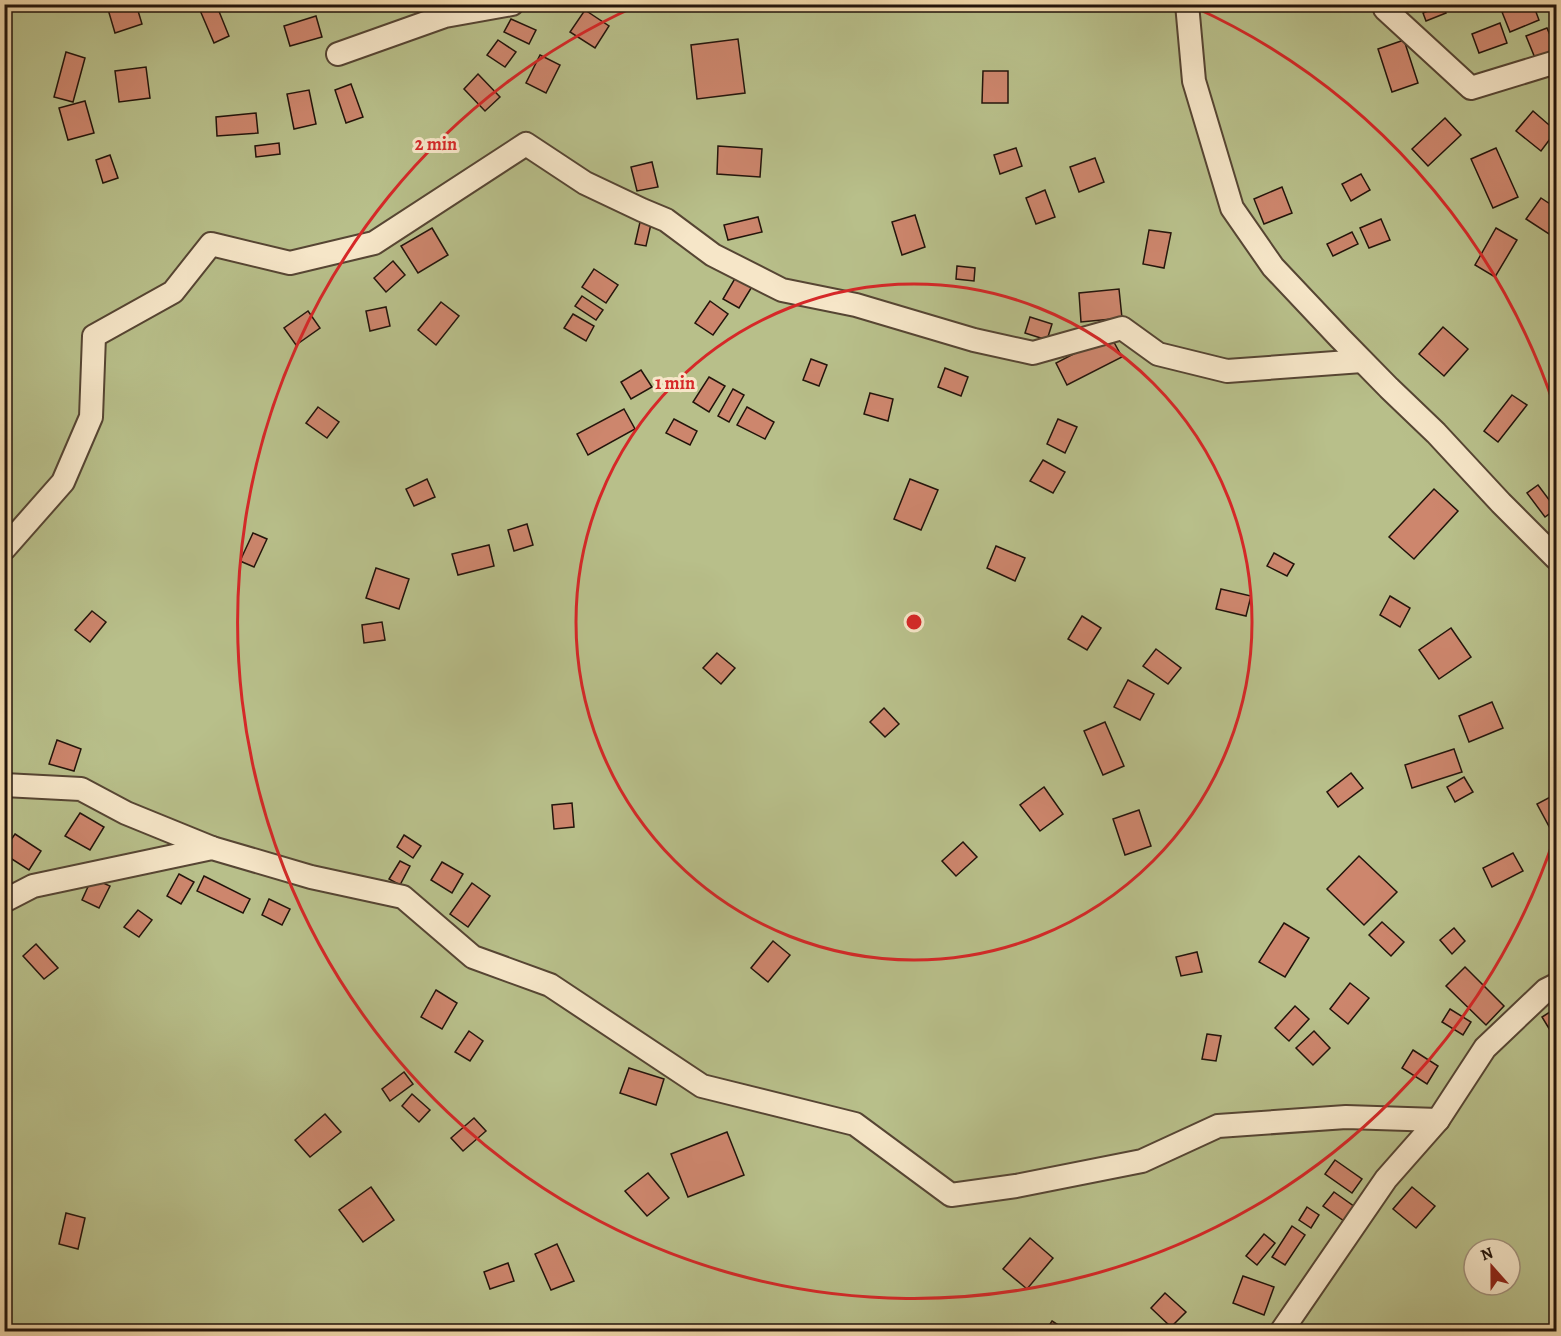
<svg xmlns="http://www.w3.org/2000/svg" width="1561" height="1336" font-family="Alegreya,serif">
<rect width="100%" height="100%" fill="#f1d8aa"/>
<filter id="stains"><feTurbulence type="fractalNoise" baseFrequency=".00333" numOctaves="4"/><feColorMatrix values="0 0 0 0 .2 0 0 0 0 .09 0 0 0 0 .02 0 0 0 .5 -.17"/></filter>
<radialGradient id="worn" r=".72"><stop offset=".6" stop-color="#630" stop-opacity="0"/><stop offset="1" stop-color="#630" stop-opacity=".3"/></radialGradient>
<path fill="#b8bf8a" stroke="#6e6a4a" stroke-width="1.5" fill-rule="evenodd" d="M 5,5 L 1556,5 L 1556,1331 L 5,1332 ZM 1474,1249 L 1510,1249 L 1510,1285 L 1474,1285 Z"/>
<g fill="#cd866d" stroke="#23140b" stroke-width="1.5">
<path d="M 111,4 L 136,4 L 142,24 L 115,33 L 107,6 Z"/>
<path d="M 208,4 L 216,4 L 229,36 L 214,43 L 199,8 Z"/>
<path d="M 1522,4 L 1533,4 L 1539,20 L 1510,32 L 1502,12 Z"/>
<path d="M 1443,5 L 1446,13 L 1426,21 L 1423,13 Z"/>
<path d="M 585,10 L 609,26 L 595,48 L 570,32 Z"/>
<path d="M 316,16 L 322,37 L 290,46 L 284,26 Z"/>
<path d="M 511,19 L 536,30 L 529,44 L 504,32 Z"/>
<path d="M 1500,23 L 1507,43 L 1479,53 L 1472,34 Z"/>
<path d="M 1547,28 L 1556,49 L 1535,58 L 1526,36 Z"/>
<path d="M 738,39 L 745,93 L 697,99 L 691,45 Z"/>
<path d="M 498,40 L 516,52 L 505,67 L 487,55 Z"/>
<path d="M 1404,40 L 1418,83 L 1392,92 L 1378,49 Z"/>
<path d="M 66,52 L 85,58 L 73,102 L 54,97 Z"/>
<path d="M 540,55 L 560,65 L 546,93 L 526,83 Z"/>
<path d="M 146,67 L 150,98 L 119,102 L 115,71 Z"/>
<path d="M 983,71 L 1008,71 L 1008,103 L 982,103 Z"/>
<path d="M 478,74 L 500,97 L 485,111 L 464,89 Z"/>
<path d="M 351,84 L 363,117 L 346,123 L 335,90 Z"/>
<path d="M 309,90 L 316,124 L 294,129 L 287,94 Z"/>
<path d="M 85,101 L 94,133 L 68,140 L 59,108 Z"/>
<path d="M 1533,111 L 1556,131 L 1541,151 L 1516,131 Z"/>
<path d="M 256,113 L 258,133 L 217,136 L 216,117 Z"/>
<path d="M 1445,118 L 1461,135 L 1428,166 L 1412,149 Z"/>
<path d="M 279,143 L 280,154 L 256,157 L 255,146 Z"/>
<path d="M 718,146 L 762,149 L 760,177 L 717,174 Z"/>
<path d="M 1016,148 L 1022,166 L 1000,174 L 994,155 Z"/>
<path d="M 1496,148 L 1518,197 L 1493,208 L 1471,159 Z"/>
<path d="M 110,155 L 118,178 L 103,183 L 96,160 Z"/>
<path d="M 1095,158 L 1104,182 L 1079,192 L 1070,167 Z"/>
<path d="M 652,162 L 658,187 L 637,191 L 631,167 Z"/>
<path d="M 1361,174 L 1370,190 L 1351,201 L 1342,184 Z"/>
<path d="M 1282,187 L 1292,213 L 1264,224 L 1254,199 Z"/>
<path d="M 1045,190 L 1055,217 L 1036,224 L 1026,198 Z"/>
<path d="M 1541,198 L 1556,208 L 1556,223 L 1549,234 L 1526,219 Z"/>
<path d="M 915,215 L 925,247 L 902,255 L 892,222 Z"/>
<path d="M 758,217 L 762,232 L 728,240 L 724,225 Z"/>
<path d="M 1381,219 L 1390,240 L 1369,248 L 1360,228 Z"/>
<path d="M 640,222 L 651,224 L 646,246 L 635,244 Z"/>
<path d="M 432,228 L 448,255 L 418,273 L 401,246 Z"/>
<path d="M 1496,228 L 1517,240 L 1495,277 L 1475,265 Z"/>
<path d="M 1149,230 L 1171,233 L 1164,268 L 1143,264 Z"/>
<path d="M 1352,232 L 1358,244 L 1333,256 L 1327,244 Z"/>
<path d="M 393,261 L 405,275 L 386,292 L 374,278 Z"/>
<path d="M 957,266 L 975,268 L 974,281 L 956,279 Z"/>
<path d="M 594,269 L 618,285 L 606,303 L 582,287 Z"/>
<path d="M 737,275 L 753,285 L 739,308 L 723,299 Z"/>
<path d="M 1119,289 L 1122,318 L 1081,322 L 1079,293 Z"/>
<path d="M 582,296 L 603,310 L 596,320 L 575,306 Z"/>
<path d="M 710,301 L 728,314 L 713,335 L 695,323 Z"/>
<path d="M 441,302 L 459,316 L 436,345 L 418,330 Z"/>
<path d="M 386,307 L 390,326 L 370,331 L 366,311 Z"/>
<path d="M 308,311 L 320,328 L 296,345 L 284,328 Z"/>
<path d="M 573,314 L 594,326 L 586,341 L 564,328 Z"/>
<path d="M 1030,317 L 1052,324 L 1047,340 L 1025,333 Z"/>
<path d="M 1443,327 L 1468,349 L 1444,376 L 1419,354 Z"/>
<path d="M 1110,335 L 1122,357 L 1067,385 L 1056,363 Z"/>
<path d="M 811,359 L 827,365 L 819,386 L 803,380 Z"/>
<path d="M 945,368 L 968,377 L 961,396 L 938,387 Z"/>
<path d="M 641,370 L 652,387 L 631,399 L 621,382 Z"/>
<path d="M 709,377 L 725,386 L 709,412 L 693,402 Z"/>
<path d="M 733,389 L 744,395 L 729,422 L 718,416 Z"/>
<path d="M 870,393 L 893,399 L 888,421 L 864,414 Z"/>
<path d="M 1512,395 L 1527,405 L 1498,442 L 1484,431 Z"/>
<path d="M 318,407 L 339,422 L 327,438 L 306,423 Z"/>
<path d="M 747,407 L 774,422 L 765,439 L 737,425 Z"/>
<path d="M 624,409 L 635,429 L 588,455 L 577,434 Z"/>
<path d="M 674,419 L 697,431 L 690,445 L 666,433 Z"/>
<path d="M 1058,419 L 1077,427 L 1065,453 L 1047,444 Z"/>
<path d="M 1043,460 L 1065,472 L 1053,493 L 1030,481 Z"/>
<path d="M 427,479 L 435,497 L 414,506 L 406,489 Z"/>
<path d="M 910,479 L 938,490 L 921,530 L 894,519 Z"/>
<path d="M 1538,485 L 1556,509 L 1545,517 L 1527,493 Z"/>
<path d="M 1434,489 L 1458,511 L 1414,559 L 1389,537 Z"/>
<path d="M 527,524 L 533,545 L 514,551 L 508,530 Z"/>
<path d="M 253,533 L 267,539 L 254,567 L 240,561 Z"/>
<path d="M 489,545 L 494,566 L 458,575 L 452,554 Z"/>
<path d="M 996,546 L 1025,558 L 1015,581 L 987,568 Z"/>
<path d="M 1274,553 L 1294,564 L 1287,576 L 1267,566 Z"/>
<path d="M 376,568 L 409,579 L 399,609 L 366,598 Z"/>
<path d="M 1221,589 L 1251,596 L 1246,616 L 1216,609 Z"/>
<path d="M 1390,596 L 1410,608 L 1400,627 L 1380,615 Z"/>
<path d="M 92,611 L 106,622 L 90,642 L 75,630 Z"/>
<path d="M 1082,616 L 1101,628 L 1087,650 L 1068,639 Z"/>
<path d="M 382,622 L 385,640 L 364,643 L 362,625 Z"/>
<path d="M 1451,628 L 1471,657 L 1439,679 L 1419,650 Z"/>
<path d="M 1156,649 L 1181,668 L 1168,684 L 1143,666 Z"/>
<path d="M 717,653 L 735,668 L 721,684 L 703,668 Z"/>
<path d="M 1128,680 L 1154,694 L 1140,720 L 1114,707 Z"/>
<path d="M 1492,702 L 1503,728 L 1469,742 L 1459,716 Z"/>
<path d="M 884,708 L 899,724 L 885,737 L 870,722 Z"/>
<path d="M 1105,722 L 1124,766 L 1103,775 L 1084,731 Z"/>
<path d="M 57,740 L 81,749 L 74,771 L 49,764 Z"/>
<path d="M 1454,749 L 1462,772 L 1412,788 L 1405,765 Z"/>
<path d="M 1351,773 L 1363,788 L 1338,807 L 1327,792 Z"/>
<path d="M 1464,777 L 1473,792 L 1455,802 L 1447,787 Z"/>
<path d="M 1044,787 L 1063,814 L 1040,831 L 1020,805 Z"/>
<path d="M 1556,794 L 1556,828 L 1551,830 L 1537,804 Z"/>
<path d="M 572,803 L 574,827 L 554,829 L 552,805 Z"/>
<path d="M 1139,810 L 1151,846 L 1125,855 L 1113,819 Z"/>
<path d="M 80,813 L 104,827 L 90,850 L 65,836 Z"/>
<path d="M 15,834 L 41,851 L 29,870 L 4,854 L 4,850 Z"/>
<path d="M 404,835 L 421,846 L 413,858 L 397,847 Z"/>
<path d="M 963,842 L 977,857 L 956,876 L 942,861 Z"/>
<path d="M 1513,853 L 1523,871 L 1492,887 L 1483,868 Z"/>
<path d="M 1359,856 L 1397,892 L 1364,925 L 1327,889 Z"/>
<path d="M 400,861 L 410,866 L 400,885 L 389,879 Z"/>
<path d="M 442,862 L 463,874 L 452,893 L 431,880 Z"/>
<path d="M 179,874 L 194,882 L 181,904 L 167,896 Z"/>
<path d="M 204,876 L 250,899 L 243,913 L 197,891 Z"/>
<path d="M 92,878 L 110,886 L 99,908 L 82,900 Z"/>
<path d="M 472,883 L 490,896 L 468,927 L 450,914 Z"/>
<path d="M 269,899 L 290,909 L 282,925 L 262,915 Z"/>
<path d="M 138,910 L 152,920 L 139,937 L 124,927 Z"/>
<path d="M 1382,922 L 1404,942 L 1391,956 L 1369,935 Z"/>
<path d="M 1284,923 L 1309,938 L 1285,977 L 1259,962 Z"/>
<path d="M 1454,928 L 1465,941 L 1452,954 L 1440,940 Z"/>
<path d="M 773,941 L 790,955 L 768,982 L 751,968 Z"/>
<path d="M 36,944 L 58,968 L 44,979 L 23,956 Z"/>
<path d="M 1197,952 L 1202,972 L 1181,976 L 1176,957 Z"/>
<path d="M 1465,967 L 1504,1006 L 1486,1025 L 1446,986 Z"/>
<path d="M 1350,983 L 1369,998 L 1348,1024 L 1330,1009 Z"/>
<path d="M 436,990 L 457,1003 L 442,1029 L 421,1017 Z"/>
<path d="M 1295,1006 L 1309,1019 L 1289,1041 L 1275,1028 Z"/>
<path d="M 1556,1008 L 1556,1040 L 1542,1017 Z"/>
<path d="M 1450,1009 L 1471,1022 L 1463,1035 L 1442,1022 Z"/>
<path d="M 469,1031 L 483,1041 L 470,1061 L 455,1052 Z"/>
<path d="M 1314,1031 L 1330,1048 L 1313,1065 L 1296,1048 Z"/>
<path d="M 1207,1034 L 1221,1036 L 1216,1061 L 1202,1059 Z"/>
<path d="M 1413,1050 L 1438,1066 L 1427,1084 L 1402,1068 Z"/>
<path d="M 629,1068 L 664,1079 L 656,1105 L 620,1093 Z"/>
<path d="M 404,1072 L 413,1084 L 390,1101 L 382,1089 Z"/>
<path d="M 412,1094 L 430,1110 L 419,1122 L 402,1106 Z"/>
<path d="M 325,1114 L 341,1132 L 310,1157 L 295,1140 Z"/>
<path d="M 474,1118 L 486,1131 L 463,1151 L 451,1138 Z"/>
<path d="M 727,1132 L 744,1175 L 688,1197 L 671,1154 Z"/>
<path d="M 1335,1160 L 1362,1179 L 1352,1193 L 1325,1174 Z"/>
<path d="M 648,1173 L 669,1198 L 647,1216 L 625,1191 Z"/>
<path d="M 371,1187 L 394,1220 L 363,1242 L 339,1210 Z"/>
<path d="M 1412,1187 L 1435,1206 L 1416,1228 L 1393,1209 Z"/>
<path d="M 1334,1192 L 1355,1207 L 1344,1221 L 1323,1206 Z"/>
<path d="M 1307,1207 L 1319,1215 L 1311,1228 L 1299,1220 Z"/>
<path d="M 66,1213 L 85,1218 L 78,1249 L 59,1244 Z"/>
<path d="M 1292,1226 L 1305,1235 L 1285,1265 L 1272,1257 Z"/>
<path d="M 1264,1234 L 1275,1243 L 1257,1265 L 1246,1256 Z"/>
<path d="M 1030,1238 L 1053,1258 L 1027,1289 L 1003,1269 Z"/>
<path d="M 557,1244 L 574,1281 L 551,1290 L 535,1254 Z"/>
<path d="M 508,1263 L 514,1281 L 490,1289 L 484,1272 Z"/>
<path d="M 1243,1276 L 1274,1287 L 1264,1315 L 1233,1303 Z"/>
<path d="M 1165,1293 L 1186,1312 L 1171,1327 L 1151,1308 Z"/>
<path d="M 1052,1321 L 1069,1332 L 1045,1332 Z"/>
</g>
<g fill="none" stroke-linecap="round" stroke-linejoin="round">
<g stroke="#564533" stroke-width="26">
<g id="minor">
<path d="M 1187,4 L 1194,81 L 1232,208 L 1273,267 L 1340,338 L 1389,388 L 1436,433 L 1501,503 L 1556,558"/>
<path d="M 1384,4 L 1385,9 L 1471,88 L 1556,62"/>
<path d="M 338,54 L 445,16 L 512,4"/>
<path d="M 4,549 L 63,482 L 91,417 L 94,336 L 173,292 L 211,244 L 290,263 L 374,243 L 526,144 L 585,183 L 642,210 L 666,220 L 713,255 L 782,290 L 856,305 L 974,340 L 1033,353 L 1122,328 L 1158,354 L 1227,371 L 1362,361"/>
<path d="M 4,785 L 81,789 L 126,813 L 212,848"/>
<path d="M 4,901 L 33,886 L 212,848 L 311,877 L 403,897 L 473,957 L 550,985 L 702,1086 L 855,1124 L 951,1195 L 1016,1186 L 1142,1161 L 1218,1126 L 1346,1117 L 1438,1120"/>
<path d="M 1281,1332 L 1386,1179 L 1438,1120 L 1485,1048 L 1546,990 L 1556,985"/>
</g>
</g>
<use href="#minor" stroke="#f6e6c8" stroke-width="22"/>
</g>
<g fill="none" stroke="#d62828" stroke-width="3">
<circle cx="914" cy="622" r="338"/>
<path d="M1555 836A676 676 0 1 1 634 7M1194 7A676 676 0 0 1 1555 408"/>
</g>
<circle cx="914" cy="622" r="9" fill="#d62828" stroke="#f6e6c8" stroke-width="3"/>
<g font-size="18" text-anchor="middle" font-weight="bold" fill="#d62828" stroke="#f6e6c8" stroke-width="6" stroke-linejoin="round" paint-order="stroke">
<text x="436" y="150">2 min</text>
<text x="675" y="389">1 min</text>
</g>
<rect width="1561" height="1336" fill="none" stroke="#f1d8aa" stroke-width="24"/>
<rect x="6" y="6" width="1549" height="1324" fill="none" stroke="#23140b" stroke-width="3"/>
<rect x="12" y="12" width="1537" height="1312" fill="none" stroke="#23140b" stroke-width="1.5"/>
<g transform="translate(1492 1267) rotate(339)"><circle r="28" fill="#f6e6c8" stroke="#a2927c" stroke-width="1.5"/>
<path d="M0-4.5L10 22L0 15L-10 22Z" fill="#8f2418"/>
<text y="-9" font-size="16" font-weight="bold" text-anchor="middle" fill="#23140b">N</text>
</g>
<rect width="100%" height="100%" filter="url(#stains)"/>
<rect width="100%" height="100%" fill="url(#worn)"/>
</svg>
